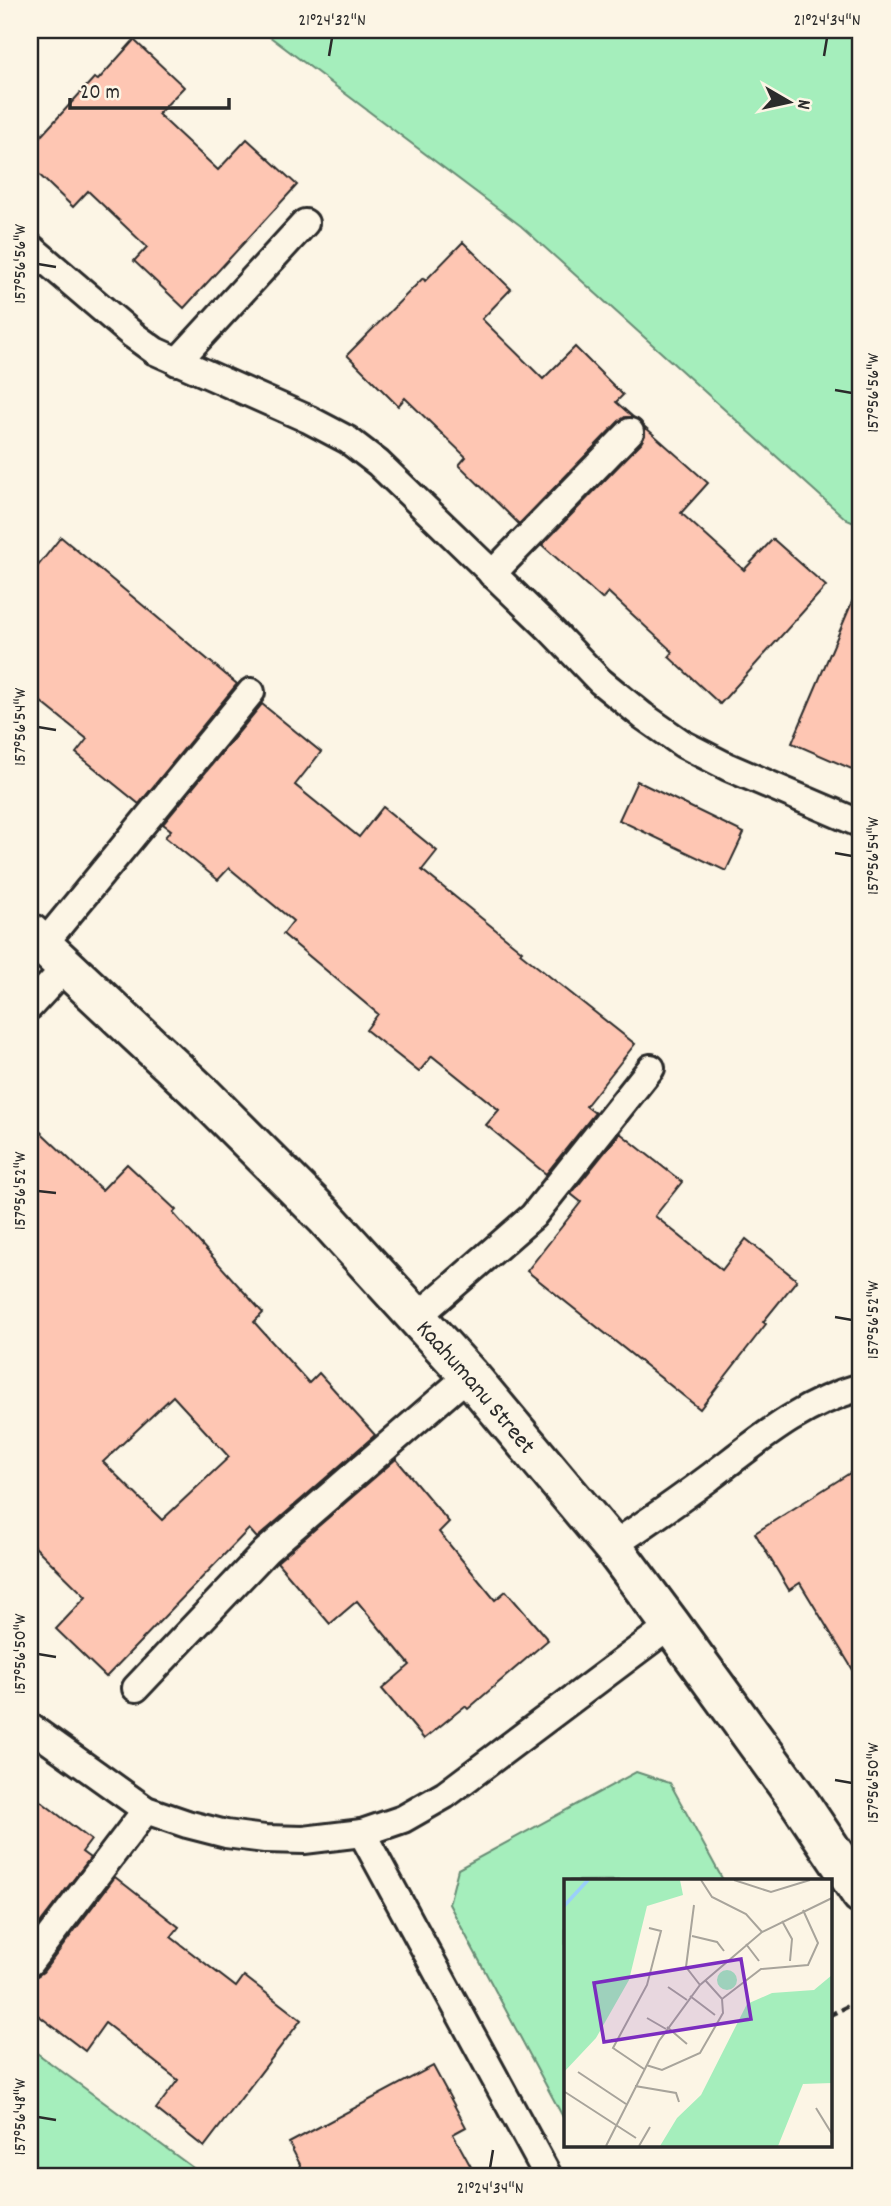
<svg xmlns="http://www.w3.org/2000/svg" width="891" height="2206" font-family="Dekko,sans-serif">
<rect width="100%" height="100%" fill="#fcf5e5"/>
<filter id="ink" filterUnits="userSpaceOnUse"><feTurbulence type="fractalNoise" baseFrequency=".0143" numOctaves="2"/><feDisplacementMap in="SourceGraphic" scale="14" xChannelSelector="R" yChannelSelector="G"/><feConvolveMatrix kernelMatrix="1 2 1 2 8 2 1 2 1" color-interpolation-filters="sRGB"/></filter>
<g filter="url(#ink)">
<g fill="#a5eebc" stroke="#688c74" stroke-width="2">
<path d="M 261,30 L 861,30 L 861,526 L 847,520 L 521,226 Z"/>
<path d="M 636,1772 L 670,1783 L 723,1880 L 566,1881 L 565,2118 L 563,2117 L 449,1904 L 458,1869 Z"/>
<path d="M 30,2048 L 204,2176 L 30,2176 Z"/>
</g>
<g fill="#fec6b3" stroke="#2b2b2b" stroke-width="2" fill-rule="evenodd">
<path d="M 134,40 L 184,87 L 158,114 L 218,170 L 247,139 L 297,185 L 184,308 L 134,261 L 147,247 L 88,191 L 73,207 L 30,166 L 30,148 L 94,78 L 98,80 Z"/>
<path d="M 463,242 L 511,289 L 482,319 L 543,379 L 575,347 L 623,395 L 616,402 L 633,417 L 625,417 L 619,421 L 519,524 L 459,465 L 466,457 L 405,398 L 398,406 L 347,355 L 423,278 L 425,281 Z"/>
<path d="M 645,427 L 708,483 L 681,513 L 744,570 L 773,539 L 826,586 L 720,704 L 669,657 L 673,652 L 608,592 L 602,599 L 542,545 L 641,443 L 645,435 Z"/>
<path d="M 61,537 L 237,684 L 139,804 L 76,753 L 87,739 L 30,693 L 30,576 Z"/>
<path d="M 861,581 L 861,773 L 792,743 Z"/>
<path d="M 262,704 L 321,752 L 295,785 L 359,837 L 383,807 L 437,851 L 422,870 L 522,951 L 520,953 L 635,1044 L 586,1106 L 595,1113 L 546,1174 L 486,1125 L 499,1110 L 432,1056 L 419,1072 L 366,1030 L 378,1014 L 283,934 L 293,921 L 229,868 L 218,880 L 165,837 L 171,830 L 163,824 Z"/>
<path d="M 637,781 L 744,833 L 726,871 L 619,820 Z"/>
<path d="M 30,1122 L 102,1190 L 127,1164 L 176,1210 L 173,1213 L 263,1313 L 254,1322 L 309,1383 L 319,1373 L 375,1435 L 257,1538 L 249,1529 L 106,1677 L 56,1629 L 86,1597 L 30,1542 ZM 173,1396 L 229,1457 L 162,1520 L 103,1462 Z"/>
<path d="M 620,1133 L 682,1182 L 655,1216 L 722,1270 L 746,1239 L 797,1280 L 763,1322 L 766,1324 L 700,1409 L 527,1271 L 581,1202 L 571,1194 Z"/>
<path d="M 396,1459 L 449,1522 L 439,1532 L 495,1600 L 506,1591 L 548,1640 L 468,1709 L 465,1706 L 424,1739 L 382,1689 L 410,1665 L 357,1601 L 330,1624 L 277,1562 Z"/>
<path d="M 861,1466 L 861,1683 L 800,1583 L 789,1590 L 755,1533 Z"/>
<path d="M 30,1793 L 91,1840 L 82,1852 L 90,1858 L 30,1936 Z"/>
<path d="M 115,1877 L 179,1927 L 171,1937 L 236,1987 L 244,1976 L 301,2020 L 204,2147 L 156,2109 L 178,2080 L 105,2023 L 85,2051 L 30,2009 L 30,1977 L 37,1976 L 43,1972 Z"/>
<path d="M 433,2066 L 466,2127 L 453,2134 L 476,2176 L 306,2176 L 289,2143 Z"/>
</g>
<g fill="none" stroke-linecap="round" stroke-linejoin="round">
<g stroke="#2b2b2b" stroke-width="32">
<g id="service">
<path d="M 30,247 L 133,335 L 155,351 L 308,419 L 348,440 L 378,463 L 550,629 L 600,681 L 643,716 L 683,744 L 728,767 L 861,824"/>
<path d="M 177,362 L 305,223"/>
<path d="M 492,574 L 630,432"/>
<path d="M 43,945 L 251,692"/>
<path d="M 30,1006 L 67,966"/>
<path d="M 417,1317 L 533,1216 L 651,1068"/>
<path d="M 612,1546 C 645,1524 677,1502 709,1478 C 759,1440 800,1404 861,1387"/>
<path d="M 136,1688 L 266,1551 L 469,1375"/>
<path d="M 30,1727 L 146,1810 L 187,1824 L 226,1834 L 265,1839 L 304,1840 L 362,1833"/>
<path d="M 30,1962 L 146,1810"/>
<path d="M 548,2176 L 362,1833 L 403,1819 L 445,1795 L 671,1625"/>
</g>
</g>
<g stroke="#2b2b2b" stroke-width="44">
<g id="minor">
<path id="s1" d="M 30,933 L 203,1095 L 325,1217 L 469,1375 L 612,1546 L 671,1625 L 796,1797 L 861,1894"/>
</g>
</g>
<path stroke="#2b2b2b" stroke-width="4.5" stroke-dasharray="7 5" stroke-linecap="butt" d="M 830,2015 L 858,2001"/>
<use href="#service" stroke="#fcf5e5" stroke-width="26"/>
<use href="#minor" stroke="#fcf5e5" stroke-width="38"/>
</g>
</g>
<path fill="none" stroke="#2b2b2b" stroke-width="2.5" d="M 329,56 L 332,38M 824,56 L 827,38M 38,264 L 56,267M 835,390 L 852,393M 38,727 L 56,730M 835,853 L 852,856M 38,1191 L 56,1193M 835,1317 L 852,1320M 38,1654 L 56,1657M 835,1780 L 852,1783M 38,2117 L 56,2120M 490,2168 L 493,2150"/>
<g text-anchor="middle" stroke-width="6" stroke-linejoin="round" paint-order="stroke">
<g font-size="24" fill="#2b2b2b" stroke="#fcf5e5">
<text dy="8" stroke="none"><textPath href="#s1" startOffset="637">Kaahumanu Street</textPath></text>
</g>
</g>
<g transform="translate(564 1879)">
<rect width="268" height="268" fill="#fcf5e5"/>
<path d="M 0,1 L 116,1 L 119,16 L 83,27 L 65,101 L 32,159 L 0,193 ZM153 101a10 10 0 1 1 20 0a10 10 0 1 1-20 0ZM 268,96 L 268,204 L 239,205 L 214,267 L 96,267 L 113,239 L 137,216 L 183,125 L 208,114 L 250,111 Z" fill="#a5eebc"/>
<path fill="none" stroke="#9bcff9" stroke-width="3.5" d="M 0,27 L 24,1"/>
<path fill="none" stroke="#a8a49b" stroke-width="2" d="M 137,1 L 148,18 L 182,35 L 198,53M 170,1 L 207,13 L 246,1M 130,26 L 122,88 L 136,106M 218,42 L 228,60 L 226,82M 128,57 L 153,63 L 160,72M 182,65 L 195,82M 141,101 L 158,120 L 197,90 L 244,86 L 254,64 L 239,31M 104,108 L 123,121M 126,117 L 151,136M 83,139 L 102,150M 103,148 L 123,165M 82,186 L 98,191 L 136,174 L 159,134 L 158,120M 80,190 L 49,169 L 83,106 L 97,52 L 85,49M 14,193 L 62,225M 71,207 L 112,214 L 115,223M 1,213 L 72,259M 252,229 L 268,255M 42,267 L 95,162 L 136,106 L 198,53 L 268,19M 75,267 L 86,248"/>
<path fill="#7b2cbf" fill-opacity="0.15" stroke="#7b2cbf" stroke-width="3.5" d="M 177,80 L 187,140 L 40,163 L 30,104 Z"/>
<rect width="268" height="268" fill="none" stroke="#2b2b2b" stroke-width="3.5"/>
</g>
<rect width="891" height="2206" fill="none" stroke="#fcf5e5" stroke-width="77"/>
<g transform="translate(789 102) rotate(99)" stroke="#fcf5e5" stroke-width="5" paint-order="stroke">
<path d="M0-5L12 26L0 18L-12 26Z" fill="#2b2b2b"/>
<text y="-10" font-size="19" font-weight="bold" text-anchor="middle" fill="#2b2b2b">N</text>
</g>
<path d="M70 98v10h159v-10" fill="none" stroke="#2b2b2b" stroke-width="3.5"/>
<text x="80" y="98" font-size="21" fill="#2b2b2b" stroke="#fcf5e5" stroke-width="5" paint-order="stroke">20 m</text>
<rect x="38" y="38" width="814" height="2130" fill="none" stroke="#2b2b2b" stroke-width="2.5"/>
<g font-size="18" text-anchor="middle" fill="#2b2b2b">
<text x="332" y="25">21°24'32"N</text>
<text x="827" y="25">21°24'34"N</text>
<text transform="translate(19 264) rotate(-90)" y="6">157°56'56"W</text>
<text transform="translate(872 393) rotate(-90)" y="6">157°56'56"W</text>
<text transform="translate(19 727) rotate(-90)" y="6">157°56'54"W</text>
<text transform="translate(872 856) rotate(-90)" y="6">157°56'54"W</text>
<text transform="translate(19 1191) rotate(-90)" y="6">157°56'52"W</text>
<text transform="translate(872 1320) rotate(-90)" y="6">157°56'52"W</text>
<text transform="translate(19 1654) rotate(-90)" y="6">157°56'50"W</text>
<text transform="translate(872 1783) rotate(-90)" y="6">157°56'50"W</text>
<text transform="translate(19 2117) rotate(-90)" y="6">157°56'48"W</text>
<text x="490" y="2193">21°24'34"N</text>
</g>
</svg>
